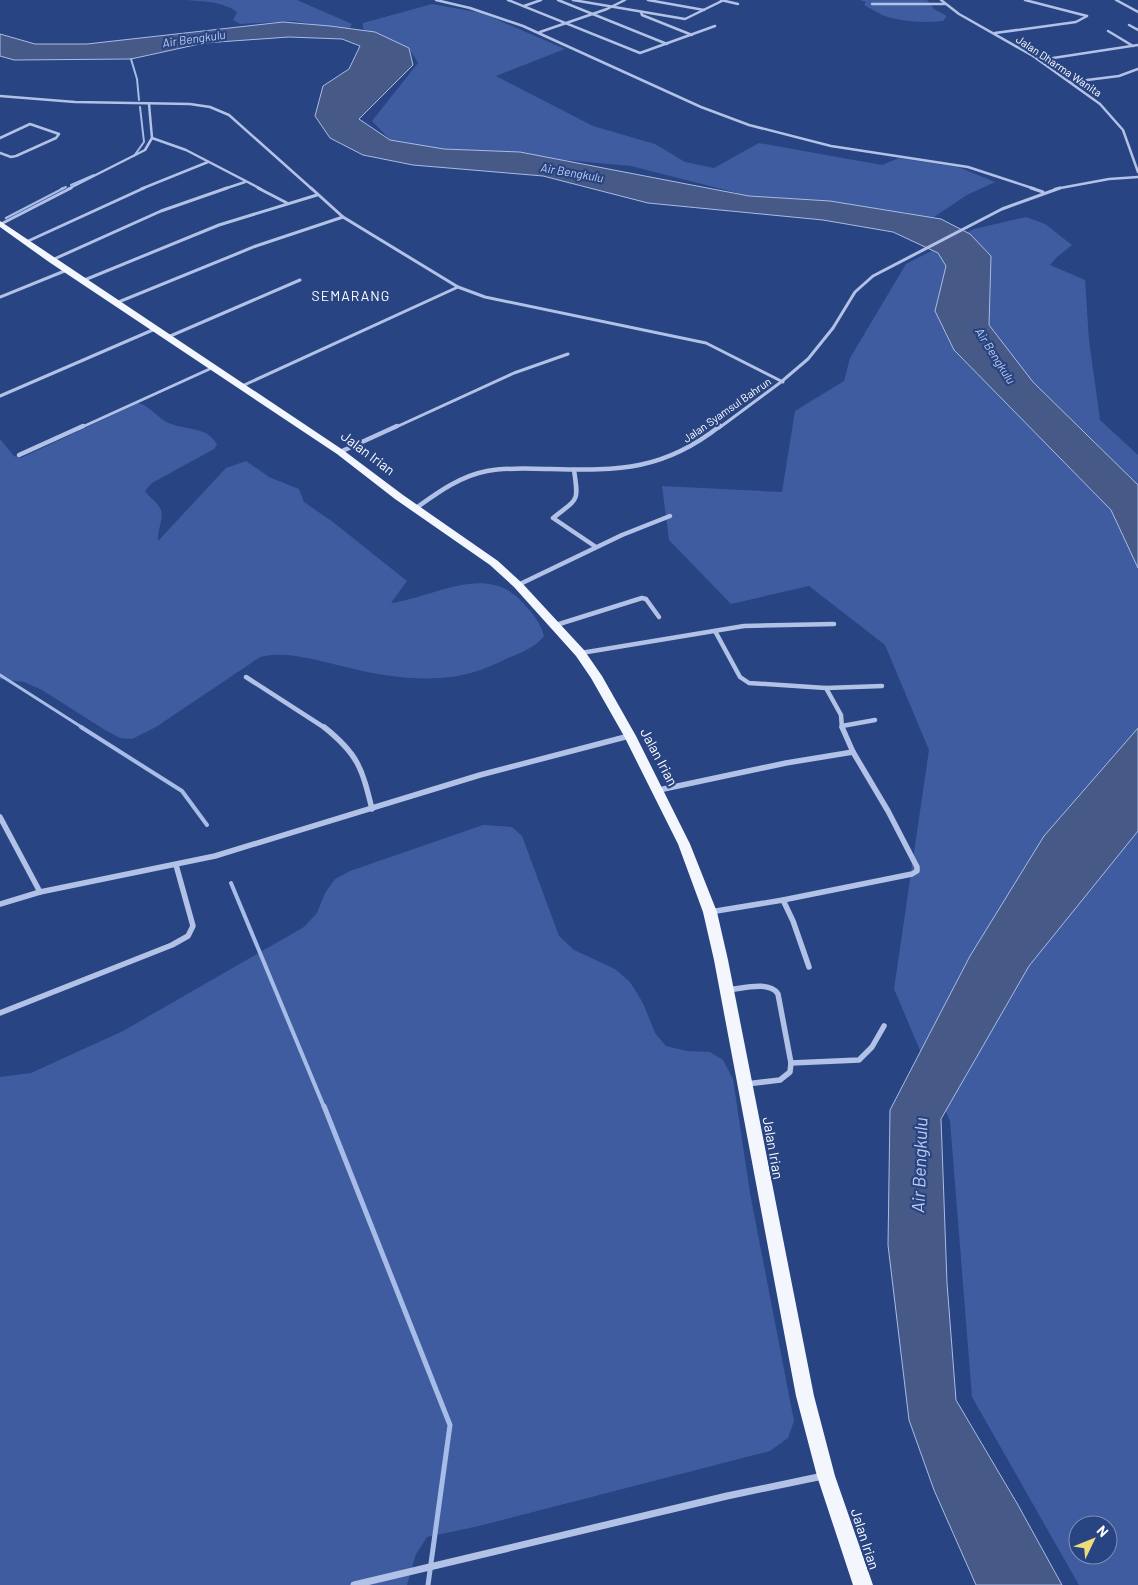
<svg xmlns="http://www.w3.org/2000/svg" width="1138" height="1585" font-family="Barlow,sans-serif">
<rect width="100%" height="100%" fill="#294482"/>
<g fill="#3e5c9f" fill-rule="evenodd">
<path d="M 182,0 L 297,0 L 352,24 L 349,30 L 293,21 L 240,24 L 233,20 L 237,12 C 223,1 199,1 182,0 Z"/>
<path d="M 860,0 L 927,0 L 934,9 L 947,16 L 943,21 C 924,23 901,22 882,15 C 876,12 870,8 864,5 L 866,2 Z"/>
<path d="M 432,4 L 482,13 L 565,49 L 496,76 L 593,126 L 655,144 L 685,162 L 714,168 L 759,143 L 882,165 L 899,158 L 958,167 L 995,182 L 967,195 L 931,219 L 903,212 L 868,213 L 830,201 L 749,196 L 631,166 L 444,149 L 390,140 L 372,121 L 418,63 L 409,48 L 363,29 L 363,23 Z"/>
<path d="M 1026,217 L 1045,224 L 1072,245 L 1057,257 L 1050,265 L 1085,280 L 1089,340 L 1100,420 L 1138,455 L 1138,1585 L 1079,1585 L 972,1397 L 950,1121 L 894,989 L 929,750 L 885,645 L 809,586 L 731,604 L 669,540 L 662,486 L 782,492 L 795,411 L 844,381 L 850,358 L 906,264 L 974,229 ZM 1078,1525 L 1108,1525 L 1108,1555 L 1078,1555 Z"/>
<path d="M 138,403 C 151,406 159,420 171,424 C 187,430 209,427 217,445 L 214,449 L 152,483 L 145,491 C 149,497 159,504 161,510 C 164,519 157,530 158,541 L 226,468 L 246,461 L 269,477 L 299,489 L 304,502 L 333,522 L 407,581 L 391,603 C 436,597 487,561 524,604 C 533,614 540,622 544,636 C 535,648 520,653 506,659 C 486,669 463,677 441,678 C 411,680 378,675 350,668 C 320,662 290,650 260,657 L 156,727 L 132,739 L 120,738 L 105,730 L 42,690 L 24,682 L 0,679 L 0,439 L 14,456 L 21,458 Z"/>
<path d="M 483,825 L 512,827 L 522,836 L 559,936 L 574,950 L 615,969 L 630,982 L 643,1003 L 655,1033 L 666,1046 L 687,1051 L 710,1052 L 723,1060 L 733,1079 L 750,1193 L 794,1421 L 788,1438 L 770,1451 L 479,1526 L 427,1537 L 416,1554 L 407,1585 L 0,1585 L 0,1077 L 31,1073 L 123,1031 L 304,927 L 317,913 L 325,893 L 335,879 L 350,871 Z"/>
</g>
<g fill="#475a87" stroke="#a7bce6">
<path d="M 283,22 L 330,26 L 375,32 L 409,48 L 413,65 L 359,119 L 390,140 L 444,149 L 520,152 L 749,196 L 830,201 L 941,219 L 970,234 L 991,256 L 989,325 L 1033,382 L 1138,485 L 1138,568 L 1111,510 L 954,350 L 935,311 L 946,266 L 938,253 L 893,232 L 823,220 L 648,203 L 543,176 L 413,165 L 363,155 L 330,138 L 315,116 L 323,86 L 349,69 L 360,46 L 342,39 L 289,37 L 204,43 L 131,59 L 14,60 L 0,56 L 0,34 L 35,44 L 87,44 Z"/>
<path d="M 1138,728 L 1138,831 L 1029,966 L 941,1119 L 947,1283 L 956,1400 L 1018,1505 L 1062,1585 L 976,1585 L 934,1490 L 909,1420 L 888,1245 L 890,1110 L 970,956 L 1044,836 Z"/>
</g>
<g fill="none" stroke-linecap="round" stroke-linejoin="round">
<g stroke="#a7bce6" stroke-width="2">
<path d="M 131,59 L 137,79 L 139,100"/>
<path d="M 134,156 L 144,142 L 140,107"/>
<path d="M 71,185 L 94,175"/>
<path d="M 61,189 L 66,187"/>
</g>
<path stroke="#a7bce6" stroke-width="2.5" d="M 6,218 L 64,188"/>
<path stroke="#a7bce6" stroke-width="3" d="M 0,675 L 83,728"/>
<g stroke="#a7bce6" stroke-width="4">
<path d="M 81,727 L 182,791 L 207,825"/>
<path d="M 231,883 L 324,1107"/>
</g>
<path stroke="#a7bce6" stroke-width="5" d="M 324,1106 L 450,1425 L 428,1585"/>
<g stroke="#b2c2e6" stroke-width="2.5">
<path d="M 436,0 L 470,8 L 523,26 L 701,107 L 749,125 L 831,146 L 968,167 L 1035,189"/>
<path d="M 508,0 L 640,53 L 715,26"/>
<path d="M 558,0 L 667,44"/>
<path d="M 573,0 L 685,19 L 722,1"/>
<path d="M 648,0 L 704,10"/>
<path d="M 721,0 L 738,4"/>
<path d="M 941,0 L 959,14 L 1033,56 L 1100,104 L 1123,130 L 1138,172"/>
<path d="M 1025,0 L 1087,16"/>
<path d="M 1116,0 L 1138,12"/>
<path d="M 872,4 L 945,4"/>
<path d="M 524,6 L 541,0"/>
<path d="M 641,12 L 642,15 L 692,35"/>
<path d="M 1129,25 L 1138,30"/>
<path d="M 1108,31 L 1133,46"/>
<path d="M 540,32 L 607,9 L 625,0"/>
<path d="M 995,33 L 1076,22 L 1087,16"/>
<path d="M 1040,60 L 1138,45"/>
<path d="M 1071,82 L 1119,76 L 1138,69"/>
<path d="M 0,96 L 75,102 L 190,104 L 210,107 L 229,115 L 312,189"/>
<path d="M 0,138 L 30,124 L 59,134 L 56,138 L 16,156 L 11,157 L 0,153"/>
<path d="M 152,138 L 186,150 L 261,189"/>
<path d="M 68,189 L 145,150 L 152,138 L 149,104"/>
<path d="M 141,189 L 208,162"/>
<path d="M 224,189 L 245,182"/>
<path d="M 1055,189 L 1109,179 L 1138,177"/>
</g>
<g stroke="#b2c2e6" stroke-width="3">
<path d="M 258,188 L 287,203"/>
<path d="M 311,188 L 343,217 L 458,287 L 485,297 L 706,343 L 783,382"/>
<path d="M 1031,188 L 1043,192"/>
<path d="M 1,224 L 71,188"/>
<path d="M 26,242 L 144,188"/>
<path d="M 52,260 L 161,211 L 227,188"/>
<path d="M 82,281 L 219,225 L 317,195"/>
<path d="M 0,297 L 67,270"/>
<path d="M 116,303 L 256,246 L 343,217"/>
<path d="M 168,337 L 300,280"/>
<path d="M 242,386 L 458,287"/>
<path d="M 0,396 L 155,329"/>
<path d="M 80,428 L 214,367"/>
<path d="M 394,428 L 514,373 L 568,354"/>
<path d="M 719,428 L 781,382 L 808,359 L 833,328 L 855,292 L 873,276 L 1002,209 L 1060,188"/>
</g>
<g stroke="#b2c2e6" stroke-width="4.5">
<path d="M 340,452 L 397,426"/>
<path d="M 19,455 L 83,426"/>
<path d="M 574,470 C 579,503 578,498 553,518 L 596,547"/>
<path d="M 416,508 C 437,493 460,476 487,471 C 508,467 530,469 551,469 C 620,471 664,470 720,426"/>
<path d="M 518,585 L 622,535 L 670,516"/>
<path d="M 556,625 L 642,598 L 646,599 L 659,617"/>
<path d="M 715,631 L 740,677 L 749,683 L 826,688 L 882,686"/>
<path d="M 581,653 L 744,626 L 834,624"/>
<path d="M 246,677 L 325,728"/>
<path d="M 826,688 L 841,715 L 842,728"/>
<path d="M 842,726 L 875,720"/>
</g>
<g stroke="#b2c2e6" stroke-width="5.5">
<path d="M 324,727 C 358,754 362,768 372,809"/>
<path d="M 659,790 L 786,763 L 853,752"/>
<path d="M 0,817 L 40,892"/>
<path d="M 783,900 L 793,921 L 809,967"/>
<path d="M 0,904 L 40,892 L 215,856 L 480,775 L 629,736"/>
<path d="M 710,912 L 783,900 L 912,874 L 917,871 L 917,867 L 888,811 L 853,752 L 842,727"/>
<path d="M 727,990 C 741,989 769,980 778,994 L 791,1063 L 790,1072 L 780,1080 L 746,1084"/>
<path d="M 0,1013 L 172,945 L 188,936 L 193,926 L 176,865"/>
<path d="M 791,1063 L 859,1060 L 872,1047 L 884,1026"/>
</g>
<path stroke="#b2c2e6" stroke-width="7" d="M 354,1585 L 727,1496 L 823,1476"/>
<path fill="#f3f6fd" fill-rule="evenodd" d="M 0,221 L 343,450 L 403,495 L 498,561 L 522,583 L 584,650 L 602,676 L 636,736 L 690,844 L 717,912 L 728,960 L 814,1396 L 835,1476 L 873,1585 L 853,1585 L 817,1476 L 796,1396 L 714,960 L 703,912 L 678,844 L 624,736 L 591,678 L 576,656 L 514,587 L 490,565 L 395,499 L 337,454 L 49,262 L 0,227 Z"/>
</g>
<g text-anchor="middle" stroke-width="4.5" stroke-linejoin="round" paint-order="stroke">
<g font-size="11" fill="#fff" stroke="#294482">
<text transform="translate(1059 66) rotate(34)" y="4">Jalan Dharma Wanita</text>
<text transform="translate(727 410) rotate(-35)" y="4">Jalan Syamsul Bahrun</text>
</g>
<g font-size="12" font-style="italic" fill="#becdee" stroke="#294482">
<text transform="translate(194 39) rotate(-8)" y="4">Air Bengkulu</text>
<text transform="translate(572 173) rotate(10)" y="4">Air Bengkulu</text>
<text transform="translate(995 356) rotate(58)" y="4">Air Bengkulu</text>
</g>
<g font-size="14" letter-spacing="1" fill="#fff" stroke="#294482">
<text x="351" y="301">SEMARANG</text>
</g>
<g font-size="14" fill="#fff" stroke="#294482">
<text transform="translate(368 453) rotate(37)" y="5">Jalan Irian</text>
<text transform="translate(659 757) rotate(62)" y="5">Jalan Irian</text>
<text transform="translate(773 1148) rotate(80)" y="5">Jalan Irian</text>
<text transform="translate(865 1539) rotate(72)" y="5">Jalan Irian</text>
</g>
<g font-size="18" font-style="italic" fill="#becdee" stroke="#294482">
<text transform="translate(920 1165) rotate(-88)" y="6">Air Bengkulu</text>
</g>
</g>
<g transform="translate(1093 1540) rotate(47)"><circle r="24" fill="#294482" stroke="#7f8fb4"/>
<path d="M0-4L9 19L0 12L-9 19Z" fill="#eddc79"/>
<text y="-8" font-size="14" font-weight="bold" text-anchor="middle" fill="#ffffff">N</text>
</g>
</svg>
